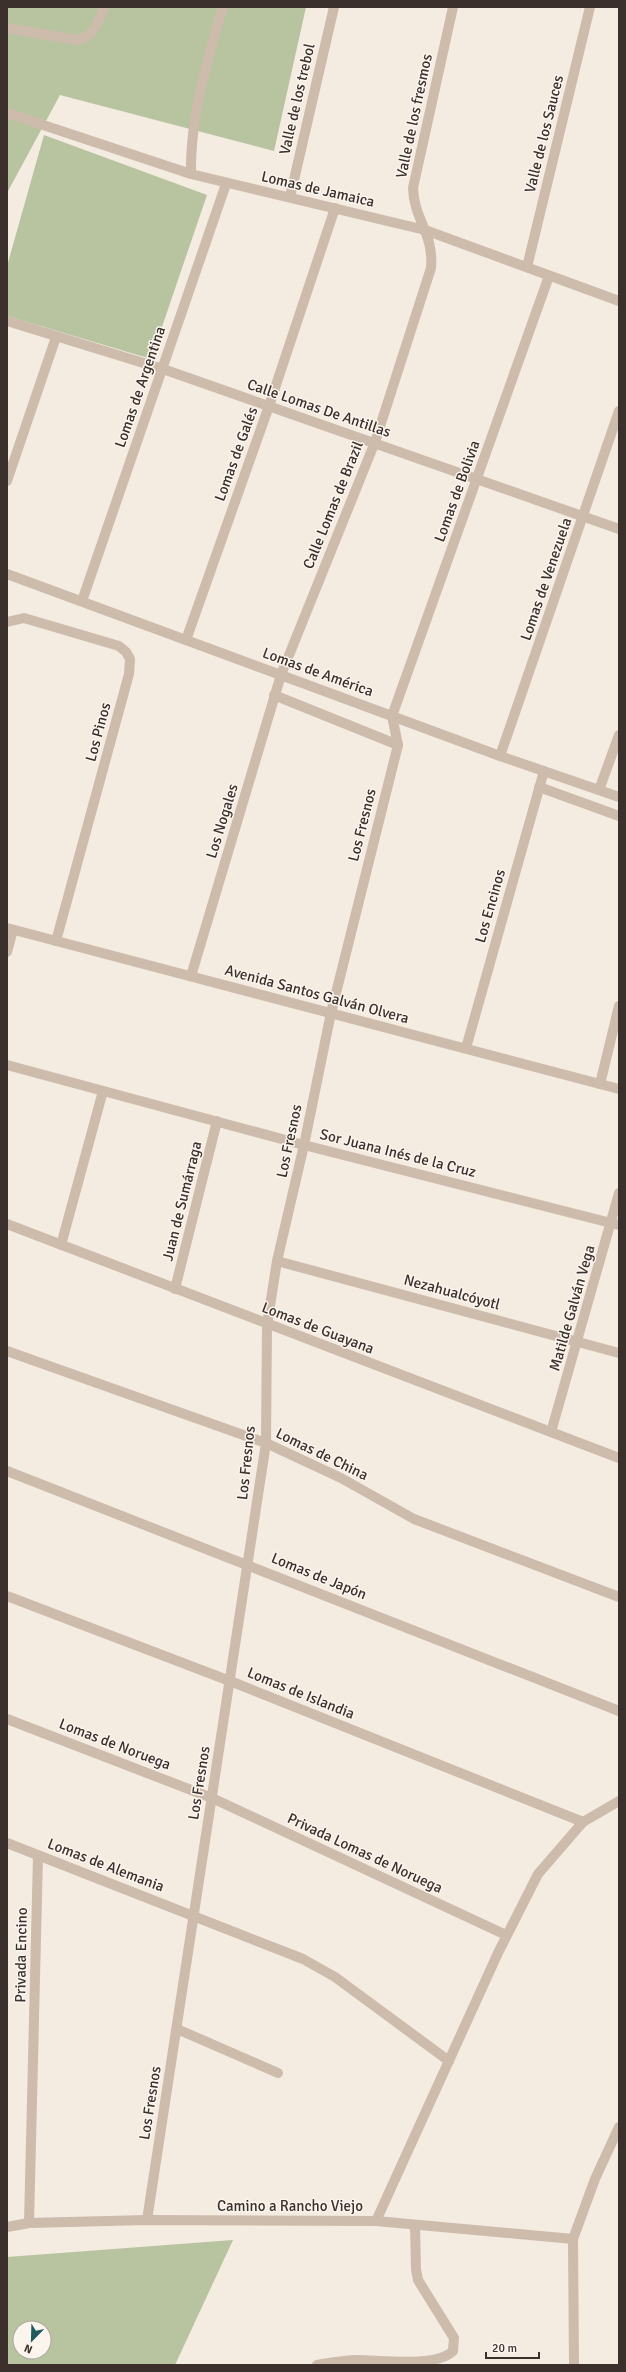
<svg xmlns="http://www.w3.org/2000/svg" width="626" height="2372" font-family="Signika,sans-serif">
<rect width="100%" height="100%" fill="#f4ebe1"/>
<g fill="#b8c4a0" fill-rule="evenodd">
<path d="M 7,7 L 306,7 L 274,151 L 60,95 L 7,193 Z"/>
<path d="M 44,135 L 207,195 L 151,359 L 7,316 L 7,266 Z"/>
<path d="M 233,2240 L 175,2365 L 7,2365 L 7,2257 ZM 20,2328 L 44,2328 L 44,2352 L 20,2352 Z"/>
</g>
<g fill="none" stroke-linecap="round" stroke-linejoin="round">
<g stroke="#cdbbac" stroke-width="10">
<path d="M 7,28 L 77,40 C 94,37 98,22 104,7"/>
<path d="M 7,113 L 191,174 L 425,230 L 619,301"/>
<path d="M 191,174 C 190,118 207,60 223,7"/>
<path d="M 290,197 L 334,7"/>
<path d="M 527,267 L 590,7"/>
<path d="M 7,321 L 163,369 L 619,529"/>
<path d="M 7,481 L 56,337"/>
<path d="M 7,574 L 500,756 L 619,797"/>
<path d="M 82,601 L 226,184"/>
<path d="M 7,622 L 24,618 L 119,646 L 126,652 L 130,659 L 129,674 L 56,941"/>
<path d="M 186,640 L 269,406 L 335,208"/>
<path d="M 274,695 L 398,745"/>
<path d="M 500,756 L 619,411"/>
<path d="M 539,787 L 619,816"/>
<path d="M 599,790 L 619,735"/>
<path d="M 7,928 L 619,1089"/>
<path d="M 7,952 L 13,930"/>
<path d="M 191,976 L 281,675 L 375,442 L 431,268 C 434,233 414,220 413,188 L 453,7"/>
<path d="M 466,1048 L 544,771"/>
<path d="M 7,1065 L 304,1145 L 619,1225"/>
<path d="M 600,1084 L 619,1006"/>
<path d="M 7,1224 L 619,1458"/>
<path d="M 61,1245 L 103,1091"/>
<path d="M 277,1261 L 619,1353"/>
<path d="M 175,1289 L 217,1121"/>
<path d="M 7,1351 L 266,1443 L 341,1478 L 414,1519 L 619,1597"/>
<path d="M 551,1432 L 619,1193"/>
<path d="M 7,1471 L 619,1711"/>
<path d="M 7,1596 L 230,1681 L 583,1822"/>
<path d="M 7,1719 L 212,1798 L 506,1935"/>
<path d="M 7,1843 L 303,1959 L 335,1977 L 449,2061"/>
<path d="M 177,2029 L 278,2073"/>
<path d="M 147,2220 L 266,1443 L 267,1325 L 277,1261 L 304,1145 L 331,1013 L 398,745 L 392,716 L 549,276"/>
<path d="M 376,2221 L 498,1953 L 538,1874 L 583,1822 L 619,1801"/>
<path d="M 29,2223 L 38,1856"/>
<path d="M 7,2227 L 29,2223 L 147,2220 L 376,2221 L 573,2239"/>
<path d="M 317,2365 C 330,2363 344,2360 357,2360 C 380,2360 436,2368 453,2351 L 454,2338 L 418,2280 L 416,2269 L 415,2225"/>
<path d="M 574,2365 L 573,2239 L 595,2179 L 619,2127"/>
</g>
</g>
<g text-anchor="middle" stroke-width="3" stroke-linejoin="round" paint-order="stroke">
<g font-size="15" fill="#3b302b" stroke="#fbf5ee">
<text transform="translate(297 99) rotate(-77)" y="5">Valle de los trebol</text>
<text transform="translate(414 116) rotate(-78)" y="5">Valle de los fresmos</text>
<text transform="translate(544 134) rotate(-76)" y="5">Valle de los Sauces</text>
<text transform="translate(318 189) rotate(13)" y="5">Lomas de Jamaica</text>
<text transform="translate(140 387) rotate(-71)" y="5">Lomas de Argentina</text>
<text transform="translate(319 408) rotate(19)" y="5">Calle Lomas De Antillas</text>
<text transform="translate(236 454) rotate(-70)" y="5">Lomas de Galés</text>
<text transform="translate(457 491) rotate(-70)" y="5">Lomas de Bolivia</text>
<text transform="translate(333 505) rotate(-68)" y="5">Calle Lomas de Brazil</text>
<text transform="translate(546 579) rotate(-71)" y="5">Lomas de Venezuela</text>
<text transform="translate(318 672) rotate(20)" y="5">Lomas de América</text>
<text transform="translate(98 732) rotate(-75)" y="5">Los Pinos</text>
<text transform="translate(222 821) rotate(-73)" y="5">Los Nogales</text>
<text transform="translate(362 825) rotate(-76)" y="5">Los Fresnos</text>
<text transform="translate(490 906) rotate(-74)" y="5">Los Encinos</text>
<text transform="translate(317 994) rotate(15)" y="5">Avenida Santos Galván Olvera</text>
<text transform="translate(289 1141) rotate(-78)" y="5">Los Fresnos</text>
<text transform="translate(398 1153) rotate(14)" y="5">Sor Juana Inés de la Cruz</text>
<text transform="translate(182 1201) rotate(-76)" y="5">Juan de Sumárraga</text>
<text transform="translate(452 1292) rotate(15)" y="5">Nezahualcóyotl</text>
<text transform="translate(572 1308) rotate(-74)" y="5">Matilde Galván Vega</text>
<text transform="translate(318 1328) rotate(21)" y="5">Lomas de Guayana</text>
<text transform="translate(322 1454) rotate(26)" y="5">Lomas de China</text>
<text transform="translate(246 1463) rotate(-84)" y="5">Los Fresnos</text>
<text transform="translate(319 1576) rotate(22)" y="5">Lomas de Japón</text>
<text transform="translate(301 1693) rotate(22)" y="5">Lomas de Islandia</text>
<text transform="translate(115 1744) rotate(21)" y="5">Lomas de Noruega</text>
<text transform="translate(199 1783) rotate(-81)" y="5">Los Fresnos</text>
<text transform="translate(365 1853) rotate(25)" y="5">Privada Lomas de Noruega</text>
<text transform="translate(106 1865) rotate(21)" y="5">Lomas de Alemania</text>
<text transform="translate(21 1955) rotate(-89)" y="5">Privada Encino</text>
<text transform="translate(150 2103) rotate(-81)" y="5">Los Fresnos</text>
<text x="290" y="2211">Camino a Rancho Viejo</text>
</g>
</g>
<rect width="626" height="2372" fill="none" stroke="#3b302b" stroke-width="16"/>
<g transform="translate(32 2340) rotate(203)"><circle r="19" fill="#fbf5ee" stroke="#aea6a0"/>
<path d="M0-3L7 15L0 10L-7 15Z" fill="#1f5a5e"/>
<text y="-6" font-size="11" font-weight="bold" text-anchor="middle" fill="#3b302b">N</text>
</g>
<path d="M486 2352v6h53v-6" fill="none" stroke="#3b302b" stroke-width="2"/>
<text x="492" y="2352" font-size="12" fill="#3b302b" stroke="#fbf5ee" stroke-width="3" paint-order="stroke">20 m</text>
</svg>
